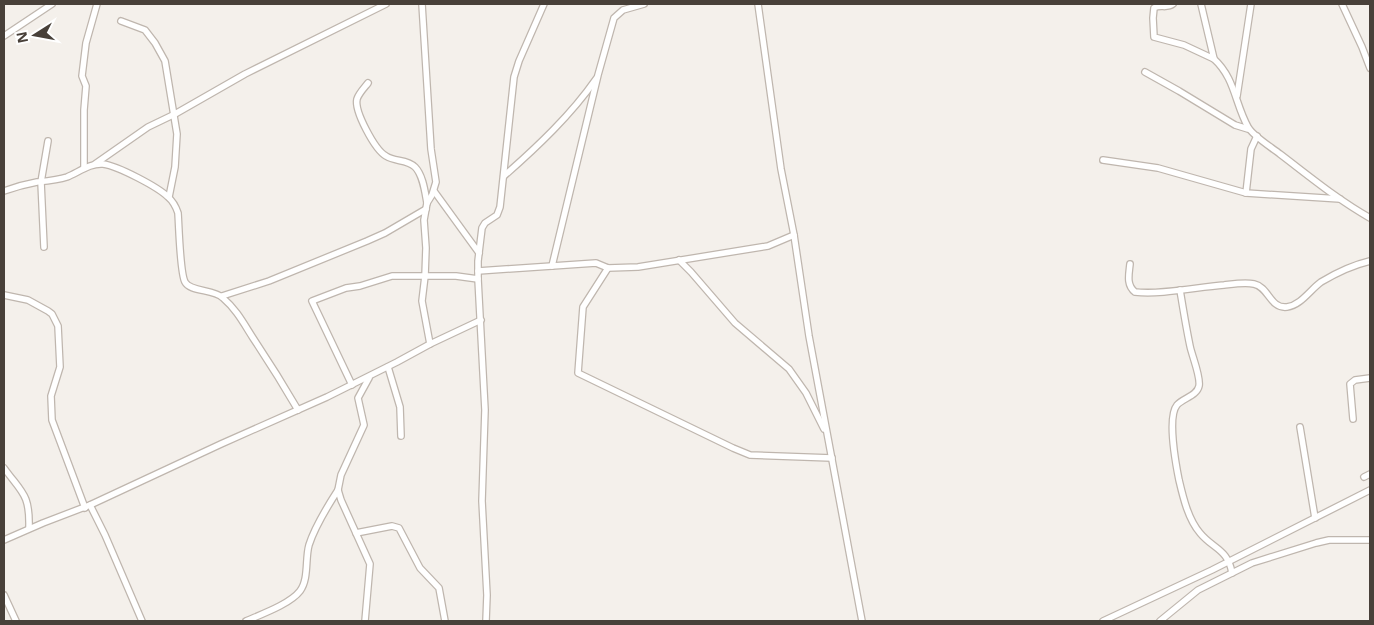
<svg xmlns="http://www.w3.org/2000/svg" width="1374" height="625" font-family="'Noto Sans',sans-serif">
<rect width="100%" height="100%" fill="#f4f0eb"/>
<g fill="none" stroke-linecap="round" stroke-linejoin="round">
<g stroke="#bfb6ae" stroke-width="8">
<g id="minor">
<path d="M 422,4 L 431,149 L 436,182 L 432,195 L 427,203 L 424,220 L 426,248 L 425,276 L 422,301 L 430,344"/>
<path d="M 758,4 L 781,169 L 794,235 L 809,336 L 862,621"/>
<path d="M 1173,4 C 1167,9 1160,4 1154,8 L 1153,18 L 1154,37 L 1184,45 L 1214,59"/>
<path d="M 1201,4 L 1214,59 C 1235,78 1235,104 1248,127 C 1253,136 1271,147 1280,154 C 1309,176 1338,200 1370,218"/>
<path d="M 1342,4 L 1362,47 L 1370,68"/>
<path d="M 121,21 L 145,30 L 155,43 L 165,61 L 177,134 L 175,167 L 169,197"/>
<path d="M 4,36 L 52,4"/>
<path d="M 1145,72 L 1179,91 L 1235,125 L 1248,129"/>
<path d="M 368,83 C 365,87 359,93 357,99 C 354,111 375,150 386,156 C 395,162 407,159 415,167 C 423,175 425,192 427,203"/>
<path d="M 1237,96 L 1251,4"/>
<path d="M 1103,160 L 1158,168 L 1246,193 L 1340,199"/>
<path d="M 95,164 L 148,127 L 175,114 L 245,74 L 386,4"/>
<path d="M 84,168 L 84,110 L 86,86 L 82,76 L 86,43 L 97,4"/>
<path d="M 504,176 C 537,147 571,115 596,79"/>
<path d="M 4,191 C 15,187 26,184 37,182 C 47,181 58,180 67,177 C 79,172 90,163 103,164 C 118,166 158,187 168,197 C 174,202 176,207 178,213 C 179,227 180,273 185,282 C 190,292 214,289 223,298 C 236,309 244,324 253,338 C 269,362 284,386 298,410"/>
<path d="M 434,191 L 479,253"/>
<path d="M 1246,193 L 1251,149 L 1257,136"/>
<path d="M 44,247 L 41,182 L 48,141"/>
<path d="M 679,260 L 691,272 L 735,323 L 789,369 L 806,393 L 824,429"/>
<path d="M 1130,264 C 1129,274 1126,285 1135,292 C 1161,295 1197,287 1224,285 C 1233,284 1245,282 1254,284 C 1269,287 1270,309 1287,307 C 1301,305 1310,290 1321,282 C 1336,273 1353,265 1370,261"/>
<path d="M 552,266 L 598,75 L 614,18 L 623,10 L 644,4"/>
<path d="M 608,268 L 583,307 L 578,373 L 733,448 L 750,455 L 832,458"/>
<path d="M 478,271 L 596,263 L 608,268 L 638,267 L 768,246 L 794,235"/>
<path d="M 1180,290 C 1183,308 1186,327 1190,346 C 1192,356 1201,377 1199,386 C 1197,396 1183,398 1177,405 C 1167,417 1176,465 1179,480 C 1183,497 1188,519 1200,533 C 1213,549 1228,549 1232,573"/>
<path d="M 4,295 L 28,300 L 48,311 L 52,314 L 58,326 L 60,367 L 51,396 L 52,420 L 85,508"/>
<path d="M 222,296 L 269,281 L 367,241 L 385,233 L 426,209"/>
<path d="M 388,367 L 400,407 L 401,436"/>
<path d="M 352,385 L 312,301 L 346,288 L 360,286 L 392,276 L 456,276 L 478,279"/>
<path d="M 1353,419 L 1350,384 L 1355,380 L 1370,378"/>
<path d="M 1300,427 L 1315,518"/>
<path d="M 4,468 C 22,493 30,494 29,528"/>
<path d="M 1364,477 L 1370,474"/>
<path d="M 90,505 L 105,535 L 142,621"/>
<path d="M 356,533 L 392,526 L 399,528 L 420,568 L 439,588 L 445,621"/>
<path d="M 4,540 L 43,523 L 90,505 L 221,444 L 327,397 L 397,362 L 430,344 L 481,320"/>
<path d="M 4,595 L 16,621"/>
<path d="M 246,621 C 262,614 290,604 300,591 C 309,579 305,559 309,545 C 315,526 327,507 338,490"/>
<path d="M 365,621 L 370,564 L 341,500 L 338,490 L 341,475 L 364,425 L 358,398 L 369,378"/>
<path d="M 486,621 L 487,595 L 482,501 L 485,410 L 478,279 L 478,261 L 482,228 L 485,223 L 497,215 L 500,207 L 514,77 L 519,61 L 544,4"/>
<path d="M 1103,621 L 1212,570 L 1370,490"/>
<path d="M 1160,621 L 1198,590 L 1252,563 L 1316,543 L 1329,540 L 1370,540"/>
</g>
</g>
<use href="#minor" stroke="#fff" stroke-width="5.5"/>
</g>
<rect width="1374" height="625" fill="none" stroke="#484039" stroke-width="10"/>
<g transform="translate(35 35) rotate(259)" stroke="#ffffff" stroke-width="4" paint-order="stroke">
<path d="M0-4L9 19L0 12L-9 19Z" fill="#484039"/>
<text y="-8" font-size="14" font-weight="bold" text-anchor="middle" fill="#484039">N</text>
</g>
</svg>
